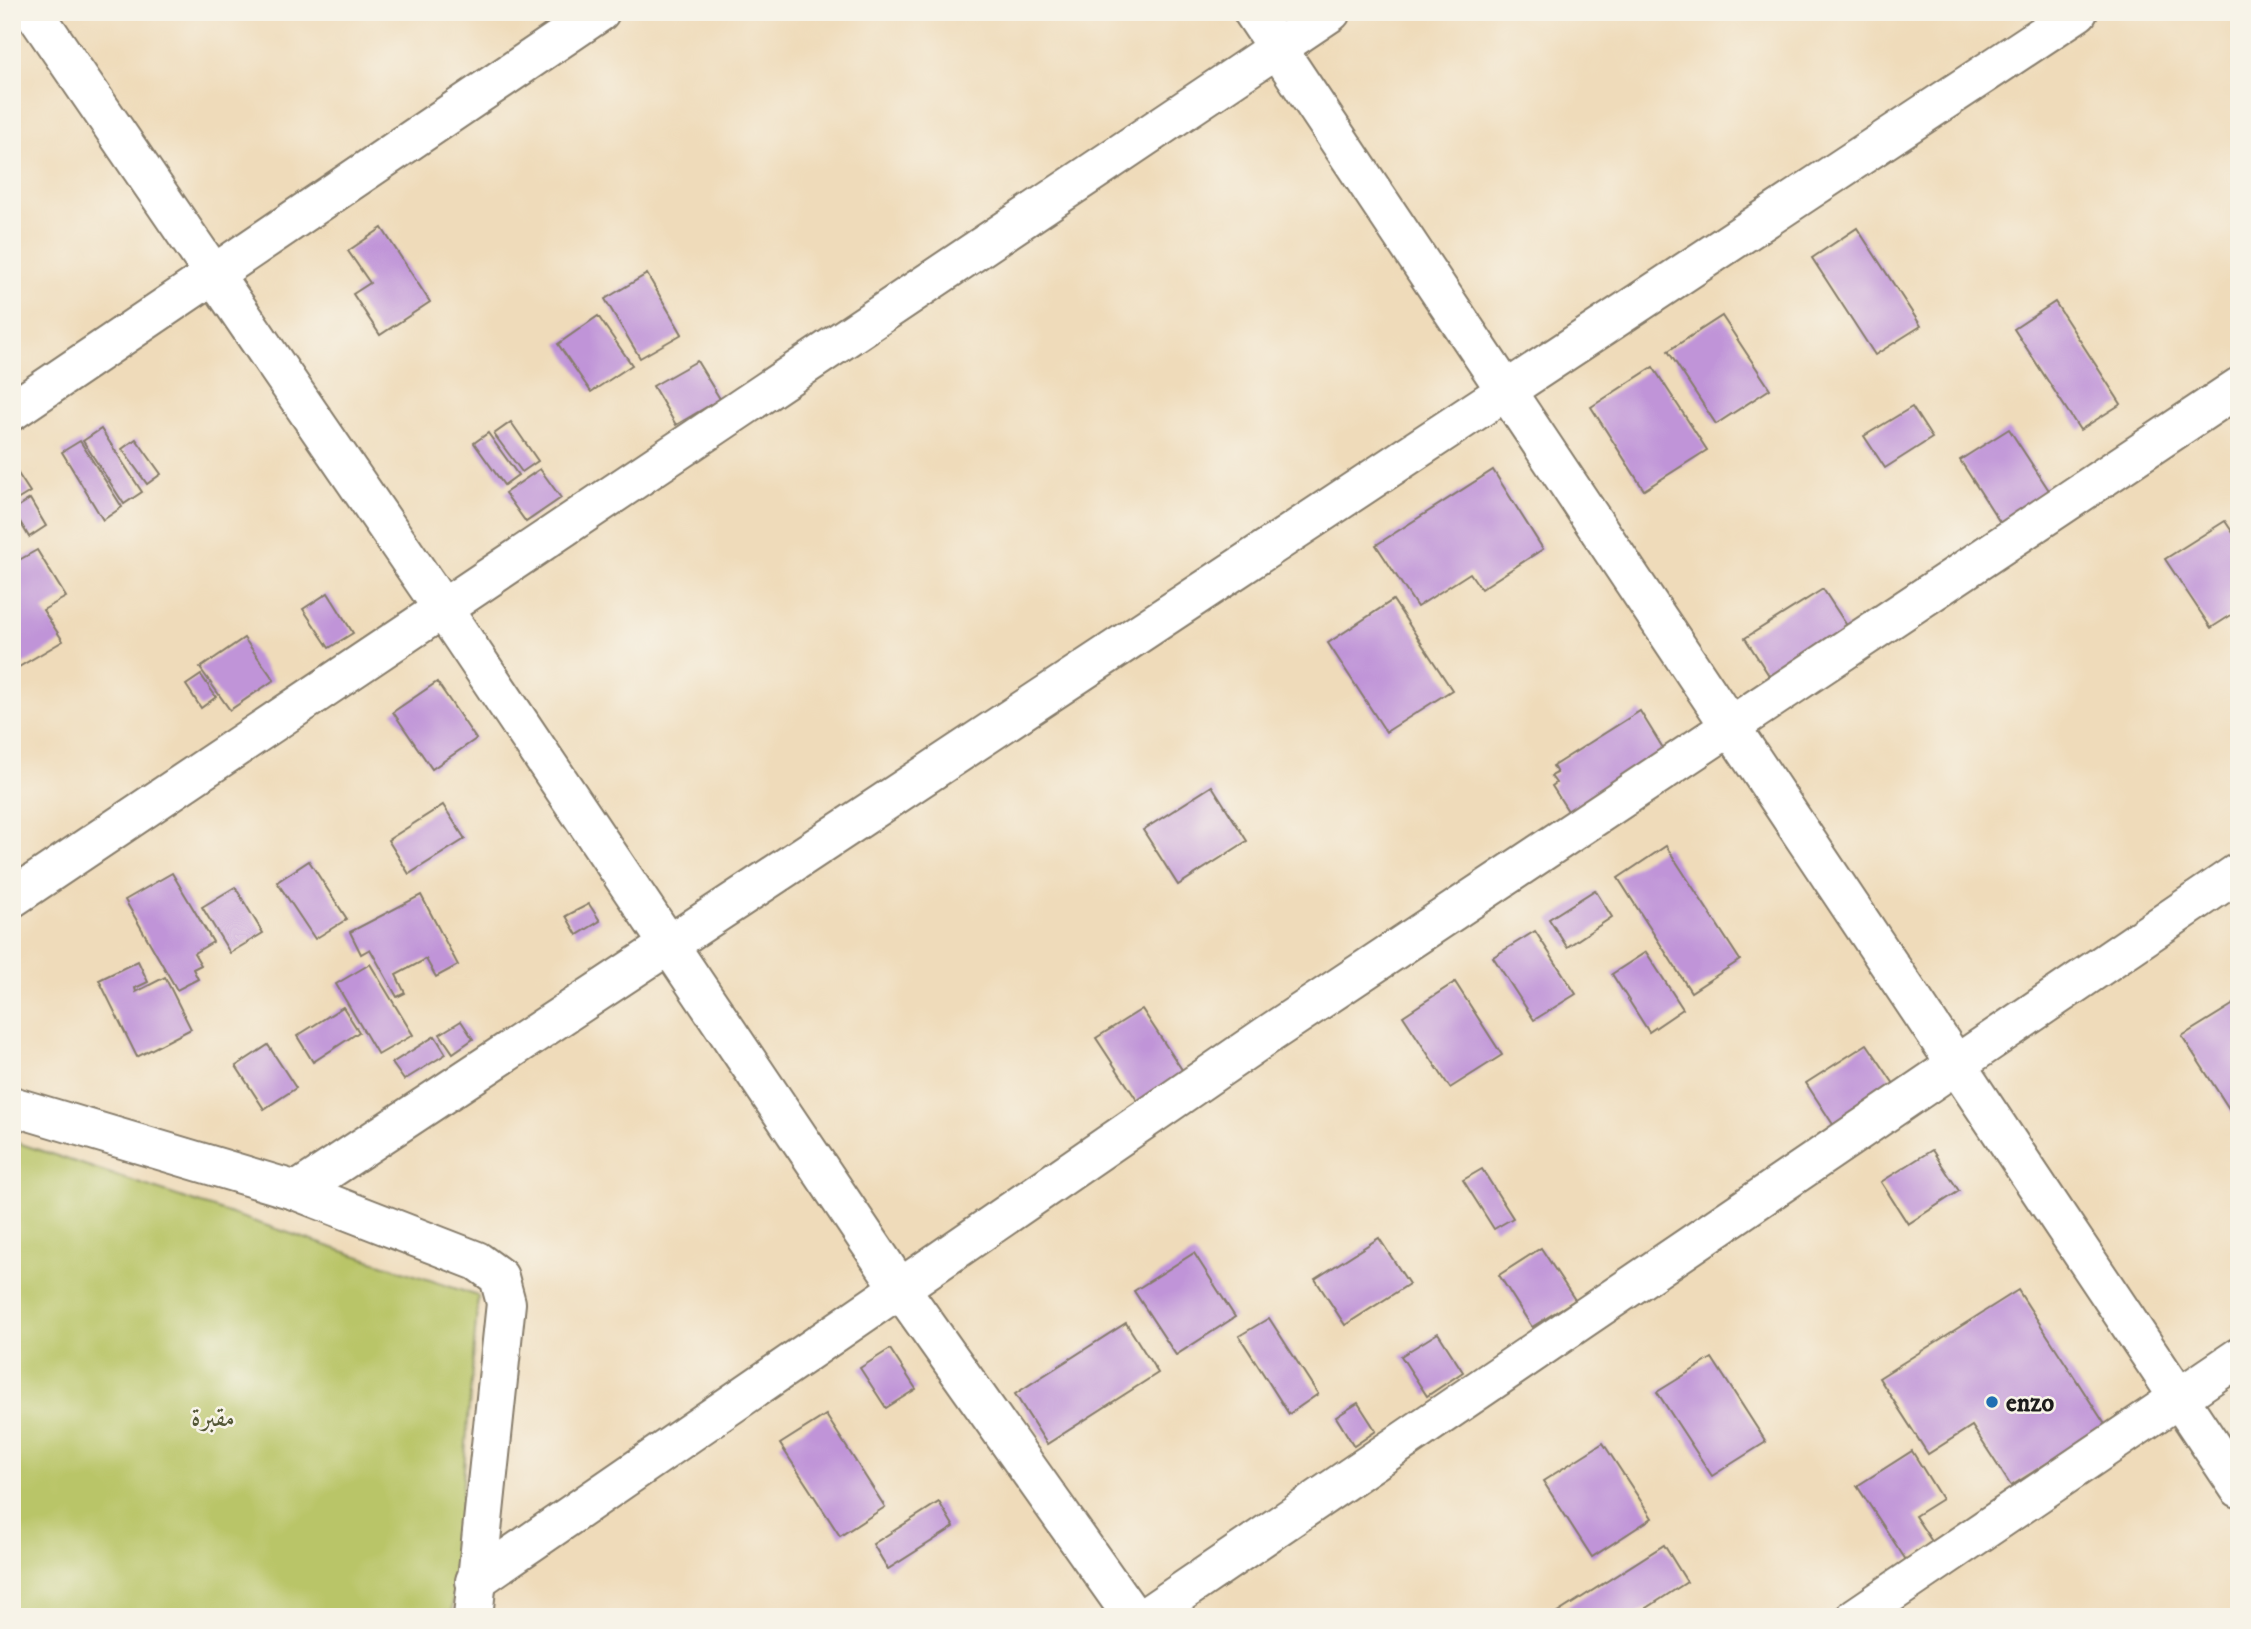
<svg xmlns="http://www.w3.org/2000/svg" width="2251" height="1629" font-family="'IM FELL DW Pica',Amiri,serif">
<rect width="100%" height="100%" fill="#f7f3e8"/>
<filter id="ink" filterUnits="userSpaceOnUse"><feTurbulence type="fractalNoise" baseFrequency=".0143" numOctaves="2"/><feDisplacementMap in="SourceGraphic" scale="14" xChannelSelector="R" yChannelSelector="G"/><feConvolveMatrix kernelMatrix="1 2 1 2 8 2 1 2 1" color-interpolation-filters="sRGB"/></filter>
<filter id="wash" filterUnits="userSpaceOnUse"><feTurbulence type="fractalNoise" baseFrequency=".00686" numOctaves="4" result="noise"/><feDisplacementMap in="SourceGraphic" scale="28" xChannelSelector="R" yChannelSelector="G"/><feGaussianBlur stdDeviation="1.57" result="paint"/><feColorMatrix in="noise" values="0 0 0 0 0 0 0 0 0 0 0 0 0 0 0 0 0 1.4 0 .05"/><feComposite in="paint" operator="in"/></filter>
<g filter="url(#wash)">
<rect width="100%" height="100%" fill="#efdbba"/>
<path fill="#b9c567" stroke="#6a7042" stroke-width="2" d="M 12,1141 L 478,1296 L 452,1617 L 12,1617 Z"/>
<g id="blocks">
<g fill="#c094d8">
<path d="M 382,228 L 430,302 L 380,335 L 353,294 L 370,283 L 348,251 Z"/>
<path d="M 1857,228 L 1921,326 L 1875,355 L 1812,258 Z"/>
<path d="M 647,274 L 682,334 L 640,358 L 605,299 Z"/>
<path d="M 2055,302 L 2121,404 L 2080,430 L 2014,329 Z"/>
<path d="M 598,316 L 632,365 L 591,392 L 558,344 Z"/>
<path d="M 1722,316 L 1770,389 L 1716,424 L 1668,351 Z"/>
<path d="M 697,361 L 720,399 L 676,425 L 653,386 Z"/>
<path d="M 1653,367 L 1707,450 L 1644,490 L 1591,407 Z"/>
<path d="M 1912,407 L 1932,438 L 1885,468 L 1864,436 Z"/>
<path d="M 511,422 L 538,461 L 522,472 L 494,434 Z"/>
<path d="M 101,429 L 142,492 L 124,504 L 83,441 Z"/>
<path d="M 2009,429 L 2052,495 L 2003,527 L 1960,460 Z"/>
<path d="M 488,433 L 518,475 L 504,485 L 474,443 Z"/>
<path d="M 136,439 L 161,474 L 147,484 L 122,449 Z"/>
<path d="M 80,441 L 122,507 L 103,520 L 62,452 Z"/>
<path d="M 540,469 L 561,498 L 526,522 L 505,493 Z"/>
<path d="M 1493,470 L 1543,549 L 1481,589 L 1470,573 L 1417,607 L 1376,545 Z"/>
<path d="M 17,472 L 30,492 L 12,503 L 12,475 Z"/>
<path d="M 30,499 L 46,526 L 29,537 L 13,510 Z"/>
<path d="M 2225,521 L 2239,542 L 2239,610 L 2211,628 L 2165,559 Z"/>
<path d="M 37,550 L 66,597 L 43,610 L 63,641 L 12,671 L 12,564 Z"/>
<path d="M 1823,589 L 1859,644 L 1781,694 L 1745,638 Z"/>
<path d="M 328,593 L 353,633 L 329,648 L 303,609 Z"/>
<path d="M 1393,600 L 1452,690 L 1386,732 L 1328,643 Z"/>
<path d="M 244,638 L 274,680 L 230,710 L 200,668 Z"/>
<path d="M 201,675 L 216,697 L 201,708 L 186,685 Z"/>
<path d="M 437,682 L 476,739 L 432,769 L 393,712 Z"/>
<path d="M 1640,711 L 1666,753 L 1570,814 L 1552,786 L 1556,783 L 1551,776 L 1557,773 L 1553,766 Z"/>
<path d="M 1212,786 L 1247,841 L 1178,885 L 1143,830 Z"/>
<path d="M 443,805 L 465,839 L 409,874 L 388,840 Z"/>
<path d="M 1666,846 L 1740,960 L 1691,992 L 1618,878 Z"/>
<path d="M 309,861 L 347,919 L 315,939 L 277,882 Z"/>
<path d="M 172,873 L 213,942 L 194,953 L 201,965 L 193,969 L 198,979 L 177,990 L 125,900 Z"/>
<path d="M 235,887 L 263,933 L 230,953 L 202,907 Z"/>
<path d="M 1595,890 L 1612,917 L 1567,947 L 1549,919 Z"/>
<path d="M 421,895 L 458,965 L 436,977 L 426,959 L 396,975 L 405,993 L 397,997 L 370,949 L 361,954 L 350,932 Z"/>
<path d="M 589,904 L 600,921 L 577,935 L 566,916 Z"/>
<path d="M 1535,931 L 1576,994 L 1534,1020 L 1493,957 Z"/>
<path d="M 1646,952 L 1683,1009 L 1649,1032 L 1612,974 Z"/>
<path d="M 138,961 L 148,982 L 135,988 L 136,992 L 165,977 L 191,1029 L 137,1057 L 99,980 Z"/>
<path d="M 370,964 L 413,1035 L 378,1055 L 336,984 Z"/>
<path d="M 1455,982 L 1502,1055 L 1450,1088 L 1403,1016 Z"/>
<path d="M 2237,1002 L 2239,1005 L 2239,1124 L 2182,1036 Z"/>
<path d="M 343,1007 L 359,1032 L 313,1062 L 297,1036 Z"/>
<path d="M 1142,1009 L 1194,1088 L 1148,1117 L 1096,1038 Z"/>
<path d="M 461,1021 L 473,1039 L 453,1053 L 440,1034 Z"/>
<path d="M 435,1036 L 446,1054 L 404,1080 L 392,1063 Z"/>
<path d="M 1867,1044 L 1896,1087 L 1834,1126 L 1806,1083 Z"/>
<path d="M 268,1045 L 296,1088 L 264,1109 L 236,1066 Z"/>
<path d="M 1932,1150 L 1959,1191 L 1908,1224 L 1881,1182 Z"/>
<path d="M 1482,1169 L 1513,1218 L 1494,1229 L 1463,1180 Z"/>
<path d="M 1379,1238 L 1409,1284 L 1345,1325 L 1315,1279 Z"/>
<path d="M 1541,1248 L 1575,1300 L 1532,1327 L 1499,1275 Z"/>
<path d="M 1194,1253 L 1235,1317 L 1176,1355 L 1134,1291 Z"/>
<path d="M 2018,1290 L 2106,1426 L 2011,1486 L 1972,1426 L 1928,1454 L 1879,1378 Z"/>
<path d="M 1269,1318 L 1318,1394 L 1289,1414 L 1239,1336 Z"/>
<path d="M 1126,1323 L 1158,1373 L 1047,1444 L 1015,1394 Z"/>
<path d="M 1438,1333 L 1463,1372 L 1427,1396 L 1401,1356 Z"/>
<path d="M 890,1349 L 916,1389 L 886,1408 L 860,1368 Z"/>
<path d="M 1712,1358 L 1766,1442 L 1712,1476 L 1657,1392 Z"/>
<path d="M 1358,1403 L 1376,1431 L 1354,1446 L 1336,1417 Z"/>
<path d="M 826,1415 L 885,1507 L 840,1536 L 780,1444 Z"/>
<path d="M 1603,1443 L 1652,1518 L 1592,1557 L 1543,1481 Z"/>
<path d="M 1912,1451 L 1942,1499 L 1915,1516 L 1933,1543 L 1906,1560 L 1857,1486 Z"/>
<path d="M 939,1502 L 954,1527 L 888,1569 L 873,1544 Z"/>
<path d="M 1664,1545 L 1687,1582 L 1633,1617 L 1551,1617 Z"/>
</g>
</g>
</g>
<g filter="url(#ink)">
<use href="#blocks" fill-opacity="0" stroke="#867c6b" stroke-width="2"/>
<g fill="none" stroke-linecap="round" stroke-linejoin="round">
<g stroke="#867c6b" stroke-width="42">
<g id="minor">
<path d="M 34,12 L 443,609 L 900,1288 L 1133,1617"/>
<path d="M 1253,12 L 2239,1488"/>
<path d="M 12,411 L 600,12"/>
<path d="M 12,898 L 1331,12"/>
<path d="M 12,1106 L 297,1191 L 477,1261 L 499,1277 L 506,1303 L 473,1617"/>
<path d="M 297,1191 L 2078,12"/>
<path d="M 475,1581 L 1266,1036 L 2239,387"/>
<path d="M 1145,1617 L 2239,872"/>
<path d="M 1856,1617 L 2239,1357"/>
</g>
</g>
<use href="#minor" stroke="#fff" stroke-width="38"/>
</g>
</g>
<circle fill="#1f6fb2" stroke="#f7f3e8" stroke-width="2.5" cx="1992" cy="1402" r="7"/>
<g text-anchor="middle" stroke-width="5" stroke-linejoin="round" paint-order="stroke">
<g font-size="26" font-weight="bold" fill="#1c1c1c" stroke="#f7f3e8" text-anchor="start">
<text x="2006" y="1411">enzo</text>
</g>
<g font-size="26" fill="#535736" stroke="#f7f3e8">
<text x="213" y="1426">مقبرة</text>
</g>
</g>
<rect width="2251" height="1629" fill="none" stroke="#f7f3e8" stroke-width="42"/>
</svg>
